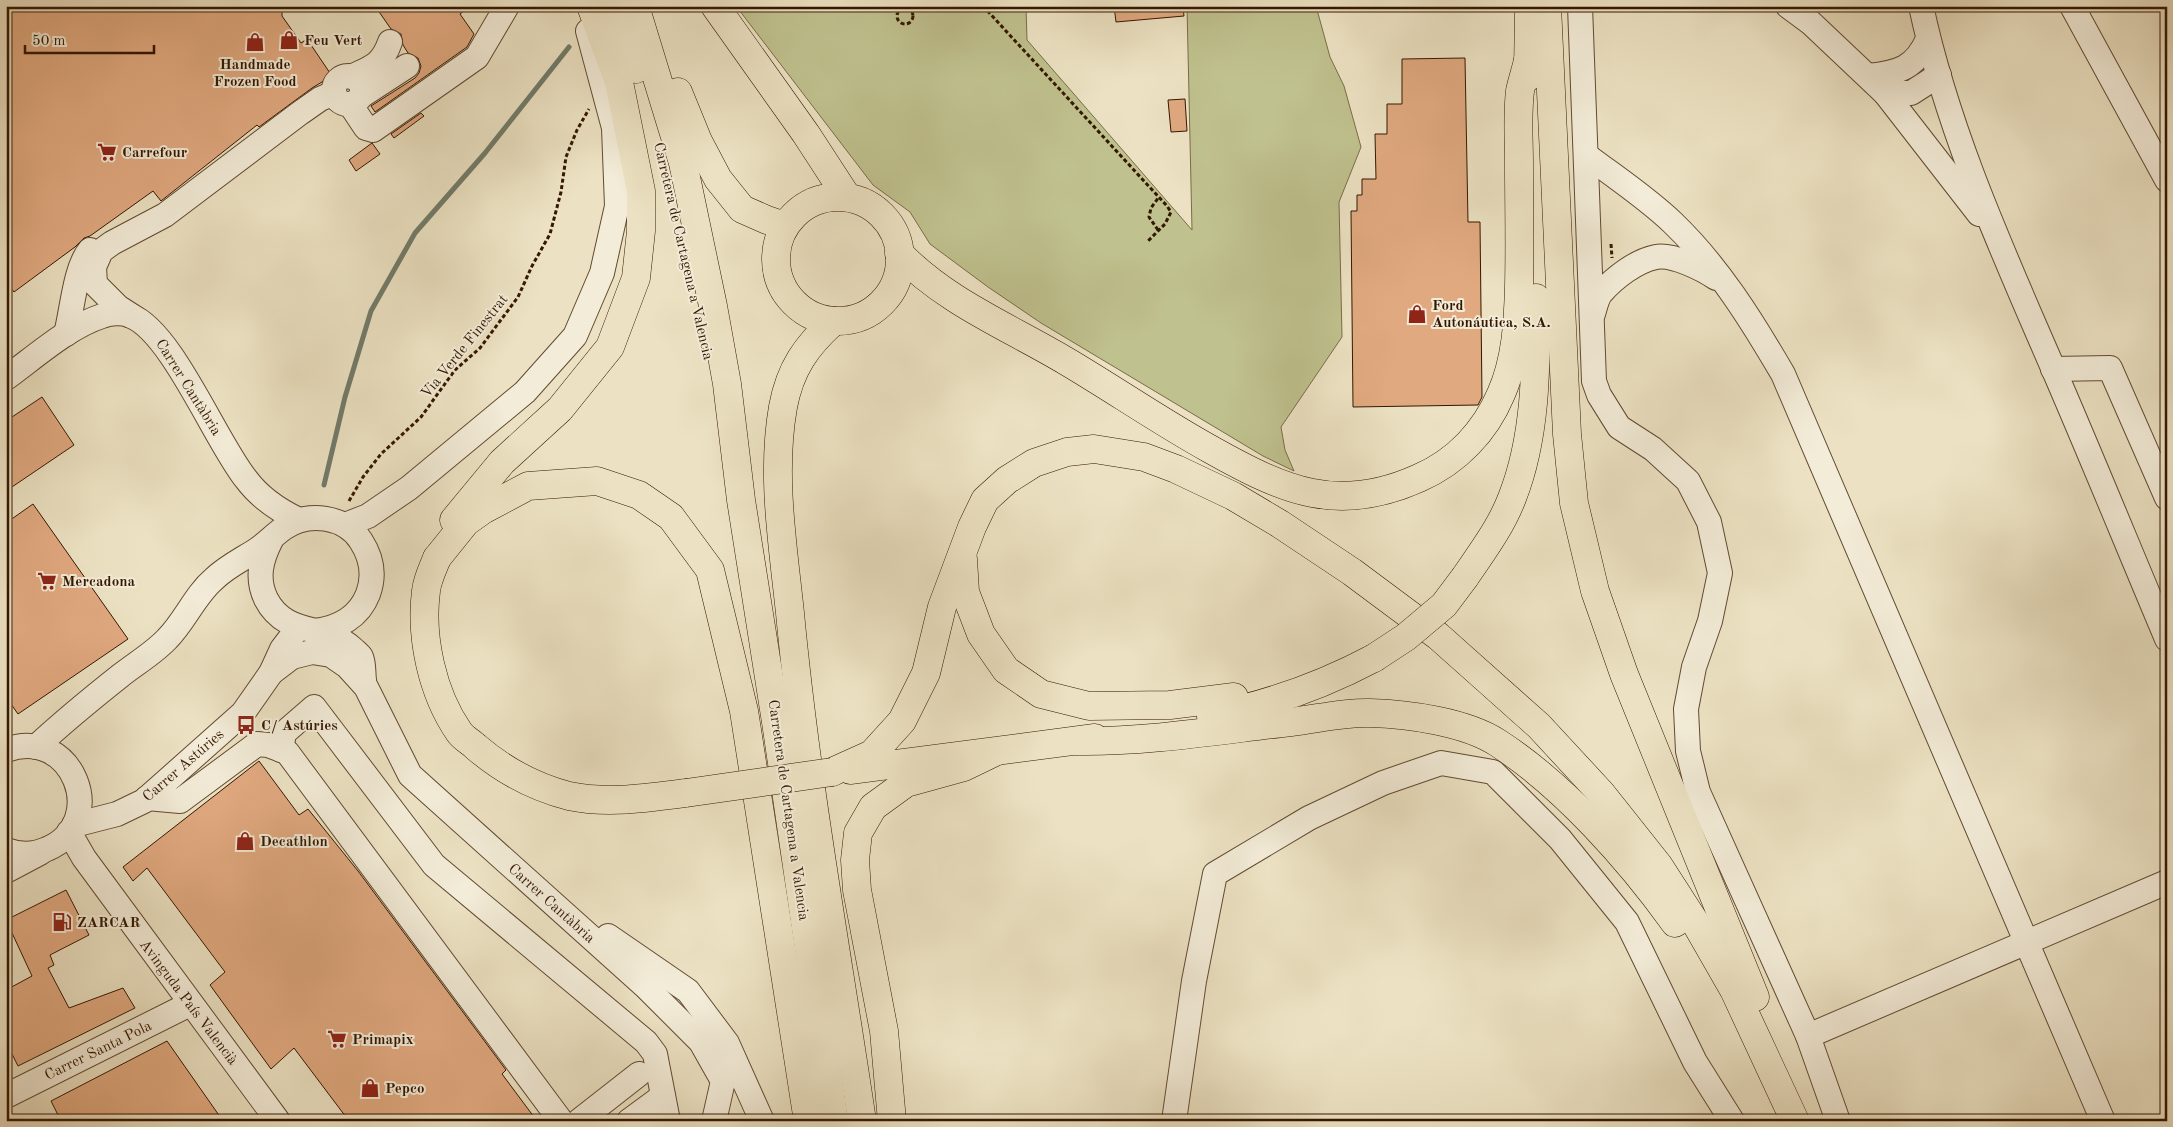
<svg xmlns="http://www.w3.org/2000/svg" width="2173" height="1127" font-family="'Old Standard TT',serif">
<rect width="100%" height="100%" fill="#ece2c3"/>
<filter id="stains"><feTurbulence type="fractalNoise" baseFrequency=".004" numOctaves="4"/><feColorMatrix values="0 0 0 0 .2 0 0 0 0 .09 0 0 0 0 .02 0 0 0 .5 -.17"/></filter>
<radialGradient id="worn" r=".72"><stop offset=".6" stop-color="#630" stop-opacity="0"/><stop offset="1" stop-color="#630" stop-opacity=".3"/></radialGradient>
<path fill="#bfc18e" stroke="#7a6c47" d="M 736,6 L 1026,6 L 1027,40 L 1192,230 L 1187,6 L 1316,6 L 1330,57 L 1344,86 L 1361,147 L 1339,202 L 1342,337 L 1281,427 L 1285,450 L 1294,471 L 1263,456 L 1041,323 L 988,287 L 930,244 L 910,212 L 873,185 Z"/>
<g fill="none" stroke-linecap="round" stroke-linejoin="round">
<path stroke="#717b6a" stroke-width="5" d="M 324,485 L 345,397 L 371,311 L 415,233 L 485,153 L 569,47"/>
</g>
<g fill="#e1a980" stroke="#341700">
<path d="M 6,6 L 282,6 L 282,16 L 301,43 L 307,39 L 332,76 L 312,88 L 259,127 L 257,125 L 161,201 L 153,191 L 90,236 L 84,238 L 75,247 L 14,292 L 6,281 Z"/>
<path d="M 375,6 L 471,6 L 460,14 L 474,34 L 467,47 L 375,112 L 371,106 L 415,78 L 419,73 L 421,66 L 418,58 L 408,53 L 403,45 L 401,34 L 391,29 Z"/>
<path d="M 1114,6 L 1183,6 L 1184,16 L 1116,22 Z"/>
<path d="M 1465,58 L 1468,222 L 1480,222 L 1482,397 L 1478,405 L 1353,407 L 1351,211 L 1357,211 L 1357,195 L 1362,195 L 1362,179 L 1376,179 L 1375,134 L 1387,134 L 1387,104 L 1402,104 L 1402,59 Z"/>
<path d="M 1185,99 L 1187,131 L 1171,132 L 1168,100 Z"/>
<path d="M 421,113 L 424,116 L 394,138 L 391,134 Z"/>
<path d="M 372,143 L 380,154 L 356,171 L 349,160 Z"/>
<path d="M 42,397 L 74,445 L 6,491 L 6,421 Z"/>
<path d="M 33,504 L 128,639 L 18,714 L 6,697 L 6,523 Z"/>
<path d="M 259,761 L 299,815 L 308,809 L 358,871 L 506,1070 L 502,1074 L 537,1121 L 349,1121 L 294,1048 L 271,1069 L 210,985 L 225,972 L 147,868 L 133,881 L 123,867 Z"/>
<path d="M 66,890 L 89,935 L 50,955 L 54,965 L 48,968 L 69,1008 L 123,988 L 135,1008 L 18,1066 L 6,1042 L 6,990 L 32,976 L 6,920 Z"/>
<path d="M 167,1041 L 223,1121 L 61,1121 L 51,1101 Z"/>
</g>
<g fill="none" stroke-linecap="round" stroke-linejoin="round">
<g stroke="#624a31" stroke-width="26">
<g id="minor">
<path d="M 1580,6 L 1594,381 L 1599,395 L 1619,427 L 1653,449 L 1688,481 L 1709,522 L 1720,573 L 1710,621 L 1694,667 L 1686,709 L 1688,751 L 1698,792 L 1808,1036 L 1838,1121"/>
<path d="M 1788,6 L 1811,23 L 1885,93 L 1979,214"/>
<path d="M 1921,6 C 1948,132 2002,250 2053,368 C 2092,458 2129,549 2167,639"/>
<path d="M 2072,6 L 2167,180"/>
<path d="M 1868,76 C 1899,73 1915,68 1928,39"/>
<circle cx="348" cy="90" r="14"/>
<path d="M 351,77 C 372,67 382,65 390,42"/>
<path d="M 1885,93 L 1911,93 L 1939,75"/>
<path d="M 361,96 L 407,66"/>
<path d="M 350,104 L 366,128 L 373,130 L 477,57 L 507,6"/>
<path d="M 1586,155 C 1615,177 1647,198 1673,223 C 1718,266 1752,321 1783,374 L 2103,1121"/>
<path d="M 1593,314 C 1595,307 1597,298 1601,293 C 1614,278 1636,261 1656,257 C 1673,254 1703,269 1716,278"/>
<path d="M 132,316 L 118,307 L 95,284 L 94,267 L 101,251 L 112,243 L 165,215 L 300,113 L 320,99 L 334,93"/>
<path d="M 66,334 C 72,312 75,267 90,250"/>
<path d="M 2053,369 L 2110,368 L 2167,498"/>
<path d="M 6,378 C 35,357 68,327 102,316 C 110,313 123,312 131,316 C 172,332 216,442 246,479 C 260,498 278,510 299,520"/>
<path d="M 345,525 L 368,516 L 409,488 L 525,392 L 575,336 L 602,273 L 617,206 L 614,128 L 588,31"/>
<path d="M 271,540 C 261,560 256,578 266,599 C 286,638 326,623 353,649 C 355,651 359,654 361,657 C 364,663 363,673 364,680"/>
<path d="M 271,673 L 292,657 L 312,652 L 331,655 L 347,666 L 366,687 L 410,775 L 645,986 L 701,1042 L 723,1081 L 714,1121"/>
<path d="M 36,747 C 63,722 91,699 120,676 C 135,664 154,653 167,639 C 185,621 195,595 214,579 C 226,567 243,559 258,549 C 267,543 275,534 284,528 C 308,511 345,516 361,541 C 372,558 375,575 368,594 C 359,617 339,628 315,631"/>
<path d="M 6,750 C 72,725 111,822 47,849 C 34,855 19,855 6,850"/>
<path d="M 281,750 L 284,733 L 314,707 L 434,865 L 646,1042 L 655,1054 L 668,1121"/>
<path d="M 147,798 L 180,801 L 257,744 L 268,745 L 287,752 L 561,1121"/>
<path d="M 74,825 L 117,814 L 144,801 L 243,713 L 271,673 L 282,649 L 298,628"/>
<path d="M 69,832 L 84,858 L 278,1121"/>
<path d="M 6,871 L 40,853"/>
<path d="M 608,936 L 688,991 L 727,1043 L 762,1121"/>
<path d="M 1808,1036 L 2167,882"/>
<path d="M 6,1096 L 190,1004"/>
<path d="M 579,1121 L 639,1074"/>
<path d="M 629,1121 L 663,1096"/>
<path d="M 1174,1121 L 1194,981 L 1215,874 L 1309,818 L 1383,783 L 1441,763 L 1493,772 L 1560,839 L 1627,922 L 1695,1062 L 1732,1121"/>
</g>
</g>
<g stroke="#341700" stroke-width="29">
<g id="major">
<path d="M 715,6 L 806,134 L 847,197"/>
<path d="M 1547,6 L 1567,434 L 1574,503 L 1595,591 L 1624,674 L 1755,997"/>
<path d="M 1528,77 L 1529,6"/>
<circle cx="838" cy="259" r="62"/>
<path d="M 899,253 C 946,302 1009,327 1066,361 C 1115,390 1161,422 1210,449 C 1283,490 1337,515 1419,478 C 1456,462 1485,432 1501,394 C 1516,360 1518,323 1519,286 C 1520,245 1519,205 1519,164 C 1519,140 1517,115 1520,91 C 1522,81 1526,70 1528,60"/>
<path d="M 437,558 C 433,568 427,580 426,591 C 420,637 432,693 459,732 C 463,738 471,742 476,747 C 504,771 534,787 569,796 C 606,804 649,798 686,793"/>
<path d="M 963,559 L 965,592 L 981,634 L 1006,670 L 1041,694 L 1089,706 L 1170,705 L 1234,697"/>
<path d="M 1465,577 C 1482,552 1501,527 1512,498 C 1537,435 1536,364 1536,298"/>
<path d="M 1211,716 C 1267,705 1323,685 1374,658"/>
<path d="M 1077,741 C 1148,742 1220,730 1291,722 C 1317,719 1344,712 1370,713 C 1408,714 1466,722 1498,743 C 1564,786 1629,859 1675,923"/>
<path d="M 850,770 L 1095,738"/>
<path d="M 832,772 L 872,754 L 902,721 L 926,673 L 942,607 L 972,527 L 985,500 L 1007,480 L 1034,463 L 1067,452 L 1094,449 L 1144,457 L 1176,469 L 1233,496 L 1280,524 L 1352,572 L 1438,636 L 1539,726 L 1601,793 L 1659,866 L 1695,922 L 1734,990 L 1795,1121"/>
</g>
</g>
<g stroke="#341700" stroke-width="29">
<g id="highway">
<path d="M 613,6 L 636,69"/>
<path d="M 635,6 L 683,163 L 713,306 L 727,384 L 741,500 L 776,722 L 834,1121"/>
<path d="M 678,92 L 698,141 L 718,179 L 742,209 L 767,220 L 785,226"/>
<path d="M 834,321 C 806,346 790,369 783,407 C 771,475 783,546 790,613 C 806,783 837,952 862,1121"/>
<path d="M 454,520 L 502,462 L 560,409 L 610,347 L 636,278 L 641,231 L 641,191 L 619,82 L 591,6"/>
<path d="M 437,558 L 466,522 L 483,510 L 528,486 L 597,481 L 639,495 L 671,517 L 710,570 L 744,711 L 808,1121"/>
<path d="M 892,1121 L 884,1031 L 857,890 L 855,860 L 858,833 L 873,807 L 906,783 L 964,767 L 995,752"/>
</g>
</g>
<g stroke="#341700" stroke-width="3" stroke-dasharray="4 2.5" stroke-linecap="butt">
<path d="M 983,6 L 1167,206 L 1171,212 L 1165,224 L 1148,241"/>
<circle cx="905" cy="16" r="8"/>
<path d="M 1158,230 L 1149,217 L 1151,208 L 1159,197"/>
<path d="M 1611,244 L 1612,258"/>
<path d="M 349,501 L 363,477 L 381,454 L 421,417 L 455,370 L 480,348 L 518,297 L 532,266 L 550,234 L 561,192 L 566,157 L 577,130 L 589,109"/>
</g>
<use href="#minor" stroke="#f3ecd8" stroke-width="24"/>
<use href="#major" stroke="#ece2c3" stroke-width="28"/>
<use href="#highway" stroke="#ece2c3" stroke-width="28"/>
<g stroke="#341700" stroke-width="29" stroke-linecap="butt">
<g id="major-bridge">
<path d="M 1374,658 L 1406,637 L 1444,605 L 1465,577"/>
<path d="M 686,793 L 832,772"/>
</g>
</g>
<use href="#major-bridge" stroke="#ece2c3" stroke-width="28"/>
</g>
<defs>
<g id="shop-bare" transform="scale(1.5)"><path d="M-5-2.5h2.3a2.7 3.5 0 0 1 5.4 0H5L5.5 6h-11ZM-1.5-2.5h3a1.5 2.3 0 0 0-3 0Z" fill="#8f2418" stroke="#f3ecd8" stroke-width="2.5" paint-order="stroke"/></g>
<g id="supermarket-bare" transform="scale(1.5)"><path d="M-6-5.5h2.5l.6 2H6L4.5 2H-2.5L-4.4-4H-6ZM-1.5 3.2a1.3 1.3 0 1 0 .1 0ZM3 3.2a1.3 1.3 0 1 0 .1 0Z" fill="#8f2418" stroke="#f3ecd8" stroke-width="2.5" paint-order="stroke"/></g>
<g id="bus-bare" transform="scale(1.5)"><path d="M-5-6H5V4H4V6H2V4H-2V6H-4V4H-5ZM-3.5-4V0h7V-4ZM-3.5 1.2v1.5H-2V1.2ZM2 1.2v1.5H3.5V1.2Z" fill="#8f2418" stroke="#f3ecd8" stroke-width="2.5" paint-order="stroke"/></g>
<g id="fuel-bare" transform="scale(1.5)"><path d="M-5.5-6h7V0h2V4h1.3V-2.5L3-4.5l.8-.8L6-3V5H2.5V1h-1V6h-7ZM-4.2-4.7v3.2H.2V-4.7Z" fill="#8f2418" stroke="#f3ecd8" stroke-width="2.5" paint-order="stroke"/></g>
</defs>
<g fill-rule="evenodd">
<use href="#shop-bare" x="289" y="40"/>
<use href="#shop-bare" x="255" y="42"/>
<use href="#supermarket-bare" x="107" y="152"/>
<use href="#shop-bare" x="1417" y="314"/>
<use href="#supermarket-bare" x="47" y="581"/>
<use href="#bus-bare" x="246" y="725"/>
<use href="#shop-bare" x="245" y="841"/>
<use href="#fuel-bare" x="62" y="922"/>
<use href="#supermarket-bare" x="337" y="1039"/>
<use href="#shop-bare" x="370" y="1088"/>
</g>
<g text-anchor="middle" stroke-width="4" stroke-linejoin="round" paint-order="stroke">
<g font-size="15" font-weight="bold" fill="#341700" stroke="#f3ecd8" text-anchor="start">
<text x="304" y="45">Feu Vert</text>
<text x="255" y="69" text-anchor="middle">Handmade<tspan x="255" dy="17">Frozen Food</tspan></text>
<text x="122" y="157">Carrefour</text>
<text x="1432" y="310">Ford<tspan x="1432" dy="17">Autonáutica, S.A.</tspan></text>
<text x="62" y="586">Mercadona</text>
<text x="261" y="730">C/ Astúries</text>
<text x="260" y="846">Decathlon</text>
<text x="77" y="927">ZARCAR</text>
<text x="352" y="1044">Primapix</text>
<text x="385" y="1093">Pepco</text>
</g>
<g font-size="15" fill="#341700" stroke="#f3ecd8">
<text transform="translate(684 251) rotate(77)" y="5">Carretera de Cartagena a Valencia</text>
<text transform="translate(464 346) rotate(-51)" y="5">Via Verde Finestrat</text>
<text transform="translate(189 387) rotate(58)" y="5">Carrer Cantàbria</text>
<text transform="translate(183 765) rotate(-41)" y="5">Carrer Astúries</text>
<text transform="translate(789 810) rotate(82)" y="5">Carretera de Cartagena a Valencia</text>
<text transform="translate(552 903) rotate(42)" y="5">Carrer Cantàbria</text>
<text transform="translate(189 1002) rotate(53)" y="5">Avinguda País Valencià</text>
<text transform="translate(98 1050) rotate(-26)" y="5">Carrer Santa Pola</text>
</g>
</g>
<rect width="2173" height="1127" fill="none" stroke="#ece2c3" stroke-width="25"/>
<rect x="8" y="8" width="2158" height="1112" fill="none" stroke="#341700" stroke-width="2.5"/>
<rect x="12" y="12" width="2148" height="1102" fill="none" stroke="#341700"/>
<path d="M25 45v8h129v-8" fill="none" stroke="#341700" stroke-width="2.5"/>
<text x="32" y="45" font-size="15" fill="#341700" stroke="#f3ecd8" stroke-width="4" paint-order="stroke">50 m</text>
<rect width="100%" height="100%" filter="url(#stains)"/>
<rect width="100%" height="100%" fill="url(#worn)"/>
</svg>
